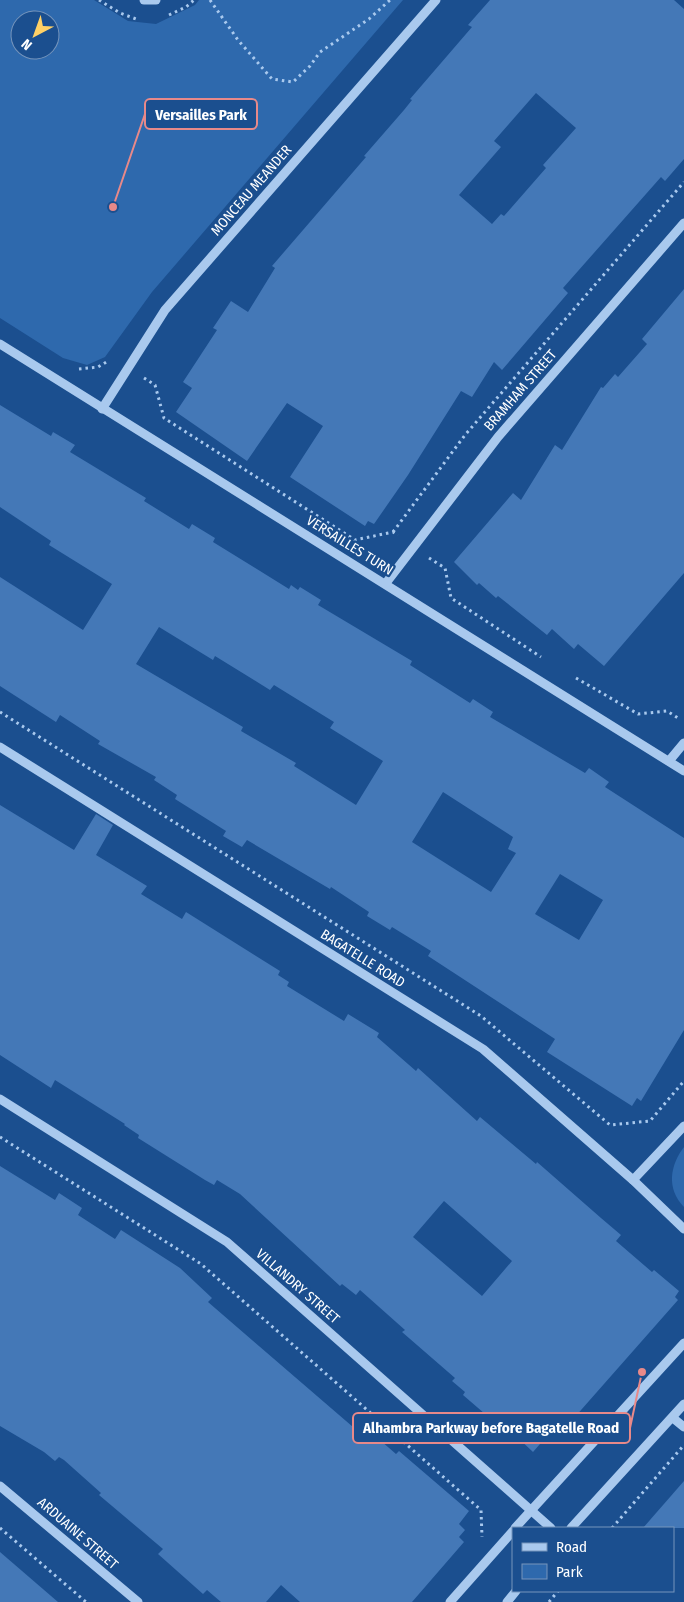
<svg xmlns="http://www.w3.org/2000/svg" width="684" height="1602" font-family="'Fira Sans Condensed',sans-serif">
<rect width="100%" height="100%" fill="#1b4f8f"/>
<g fill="#2e69ad" fill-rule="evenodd">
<path d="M 0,0 L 94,0 L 128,21 L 156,24 L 195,5 L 199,0 L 403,0 L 152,292 L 105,357 L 87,365 L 63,358 L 0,318 ZM 20,20 L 50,20 L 50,50 L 20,50 Z"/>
<path d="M 684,1147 L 684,1207 C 666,1189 670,1165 684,1147 Z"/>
</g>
<g fill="#4478b7" fill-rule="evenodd">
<path d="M 490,0 L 674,0 L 684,9 L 684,159 L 665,181 L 661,177 L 563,288 L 568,293 L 502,370 L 494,362 L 472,397 L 461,391 L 408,475 L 374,524 L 368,521 L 365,526 L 290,477 L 323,426 L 287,403 L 247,461 L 176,412 L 192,388 L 183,382 L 217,330 L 213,328 L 231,301 L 248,312 L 275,268 L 272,266 L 366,157 L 364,156 L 404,110 L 412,100 L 410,99 L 472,27 L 468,25 ZM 536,93 L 576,128 L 543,165 L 546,168 L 504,216 L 501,214 L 492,224 L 459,195 L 501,147 L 494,141 Z"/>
<path d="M 684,289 L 684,573 L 604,666 L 578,644 L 574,649 L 552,629 L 547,635 L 498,596 L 496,598 L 479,583 L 477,585 L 454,562 L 513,493 L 521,500 L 555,445 L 562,450 L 601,387 L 603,388 L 615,374 L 618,377 L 647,344 L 642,339 Z"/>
<path d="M 0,405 L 51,436 L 53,432 L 75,445 L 70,452 L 146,498 L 144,501 L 189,529 L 192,524 L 215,538 L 213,542 L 289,589 L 291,585 L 298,590 L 300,587 L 321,600 L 318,605 L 412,661 L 410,665 L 470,703 L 473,699 L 493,712 L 490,717 L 585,773 L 589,768 L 609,782 L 605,787 L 684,838 L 684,1030 L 641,1101 L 637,1098 L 632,1106 L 547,1052 L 555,1039 L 428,956 L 431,951 L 392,927 L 390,930 L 367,916 L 369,912 L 331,887 L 330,889 L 247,840 L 242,847 L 223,836 L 226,831 L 175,799 L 177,795 L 154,780 L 156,777 L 98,744 L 100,741 L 60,715 L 56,722 L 0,686 L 0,577 L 83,630 L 112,584 L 49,545 L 51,541 L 0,507 ZM 159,627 L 213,660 L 215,656 L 270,690 L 274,685 L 334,722 L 330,728 L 383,761 L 356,805 L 294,766 L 296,763 L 241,731 L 243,727 L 136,664 ZM 443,792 L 513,837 L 508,849 L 516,853 L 491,892 L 412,842 ZM 560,874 L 603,900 L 579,940 L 535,914 Z"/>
<path d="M 0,805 L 74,850 L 96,814 L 113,825 L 96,855 L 147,886 L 141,894 L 182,919 L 186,912 L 280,971 L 278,975 L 289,982 L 287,986 L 344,1021 L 348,1014 L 379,1033 L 377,1037 L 416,1071 L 418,1068 L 477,1121 L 480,1117 L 536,1164 L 537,1162 L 601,1218 L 621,1235 L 616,1241 L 652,1272 L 654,1270 L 679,1291 L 675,1297 L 678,1300 L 574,1418 L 568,1412 L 533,1452 L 516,1436 L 514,1439 L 463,1395 L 465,1392 L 452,1381 L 455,1378 L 402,1332 L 405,1330 L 360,1290 L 356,1295 L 342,1284 L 340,1286 L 240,1194 L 217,1180 L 214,1185 L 205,1180 L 138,1138 L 139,1135 L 124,1125 L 125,1124 L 55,1080 L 51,1088 L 0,1055 ZM 444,1201 L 512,1261 L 482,1296 L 413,1237 Z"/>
<path d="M 0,1166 L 55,1200 L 59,1193 L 82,1208 L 78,1215 L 115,1239 L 121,1230 L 180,1268 L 212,1298 L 208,1302 L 353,1427 L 358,1421 L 396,1454 L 399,1451 L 469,1511 L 459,1524 L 465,1530 L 459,1537 L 464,1542 L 412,1602 L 300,1602 L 281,1585 L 266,1602 L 221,1602 L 207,1590 L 203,1594 L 158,1554 L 163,1549 L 99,1495 L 101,1493 L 64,1460 L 59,1457 L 55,1461 L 44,1452 L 0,1426 Z"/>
<path d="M 684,1481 L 684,1528 L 643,1528 Z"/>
<path d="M 0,1552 L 58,1602 L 0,1602 Z"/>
</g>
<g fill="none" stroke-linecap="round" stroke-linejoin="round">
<g stroke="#a9c9ee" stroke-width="3" stroke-dasharray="2.5 4" stroke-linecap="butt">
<path d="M 99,0 L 120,13 L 136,19"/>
<path d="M 210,0 L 238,40 L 272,79 L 293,82 L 310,66 L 320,52 L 369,19 L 390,0"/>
<path d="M 169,15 L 186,7 L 194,0"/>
<path d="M 79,369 L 98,367 L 108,361"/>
<path d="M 144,378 L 155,385 L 164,418 L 355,540 L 393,532 L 398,535"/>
<path d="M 393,532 L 465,435 L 684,182"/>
<path d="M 429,558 L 445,568 L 451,598 L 541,657"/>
<path d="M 576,678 L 638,714 L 667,711 L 678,718"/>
<path d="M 0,712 L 481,1016 L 610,1125 L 650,1121 L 684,1081"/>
<path d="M 0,1137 L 201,1264 L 481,1510 L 482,1537"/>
<path d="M 0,1528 L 86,1602"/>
<path d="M 612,1528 L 684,1445"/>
<path d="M 549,1602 L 558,1591"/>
</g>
<g stroke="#a9c9ee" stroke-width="9">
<path d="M 144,0 L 156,0"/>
<path d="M 0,344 L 684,771"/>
<path d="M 102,409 L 165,310 L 436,0"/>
<path d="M 386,583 L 498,437 L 684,223"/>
<path d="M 0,747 L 483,1049 L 633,1180 L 684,1229"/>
<path d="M 669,761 L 684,743"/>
<path d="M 0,1099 L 227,1242 L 551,1528"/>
<path d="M 633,1180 L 684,1126"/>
<path d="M 673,1418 L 684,1427"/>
<path d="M 0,1486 L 138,1602"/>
<path d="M 515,1528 L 684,1343"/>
<path d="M 571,1528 L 684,1404"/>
<path d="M 450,1602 L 513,1531"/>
<path d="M 507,1602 L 516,1591"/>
</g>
</g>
<g text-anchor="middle" stroke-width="4.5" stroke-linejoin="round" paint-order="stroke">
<g font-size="14" fill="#fff" stroke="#1b4f8f">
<text transform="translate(251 190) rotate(-49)" y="5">MONCEAU MEANDER</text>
<text transform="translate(520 390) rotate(-49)" y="5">BRAMHAM STREET</text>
<text transform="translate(350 545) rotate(32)" y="5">VERSAILLES TURN</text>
<text transform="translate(363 958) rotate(32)" y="5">BAGATELLE ROAD</text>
<text transform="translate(298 1286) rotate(41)" y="5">VILLANDRY STREET</text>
<text transform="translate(78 1533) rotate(41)" y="5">ARDUAINE STREET</text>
</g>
</g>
<path fill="none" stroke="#e88989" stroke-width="2" d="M113 207L145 114M642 1372L630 1428"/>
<g fill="#e88989" stroke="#1b4f8f" stroke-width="2">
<circle cx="113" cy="207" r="5"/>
<circle cx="642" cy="1372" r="5"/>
</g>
<g fill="#1b4f8f" stroke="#e88989" stroke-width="2">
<rect x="145" y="99" width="112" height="30" rx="5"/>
<rect x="353" y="1413" width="277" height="30" rx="5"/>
</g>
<g font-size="15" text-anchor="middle" font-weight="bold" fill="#fff">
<text x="201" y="120">Versailles Park</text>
<text x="491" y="1433">Alhambra Parkway before Bagatelle Road</text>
</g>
<rect x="512" y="1527" width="162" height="65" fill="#1b4f8f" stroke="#7695bc"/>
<rect x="522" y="1543" width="25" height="8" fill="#a9c9ee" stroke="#7695bc"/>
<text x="556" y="1552" font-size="15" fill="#ffffff">Road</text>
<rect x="522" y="1564" width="25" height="15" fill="#2e69ad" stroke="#7695bc"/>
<text x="556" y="1577" font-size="15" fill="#ffffff">Park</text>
<g transform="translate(35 35) rotate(221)"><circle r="24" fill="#1b4f8f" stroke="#7695bc"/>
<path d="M0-4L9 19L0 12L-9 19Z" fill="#ffd166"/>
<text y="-8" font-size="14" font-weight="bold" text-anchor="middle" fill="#ffffff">N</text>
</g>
</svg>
